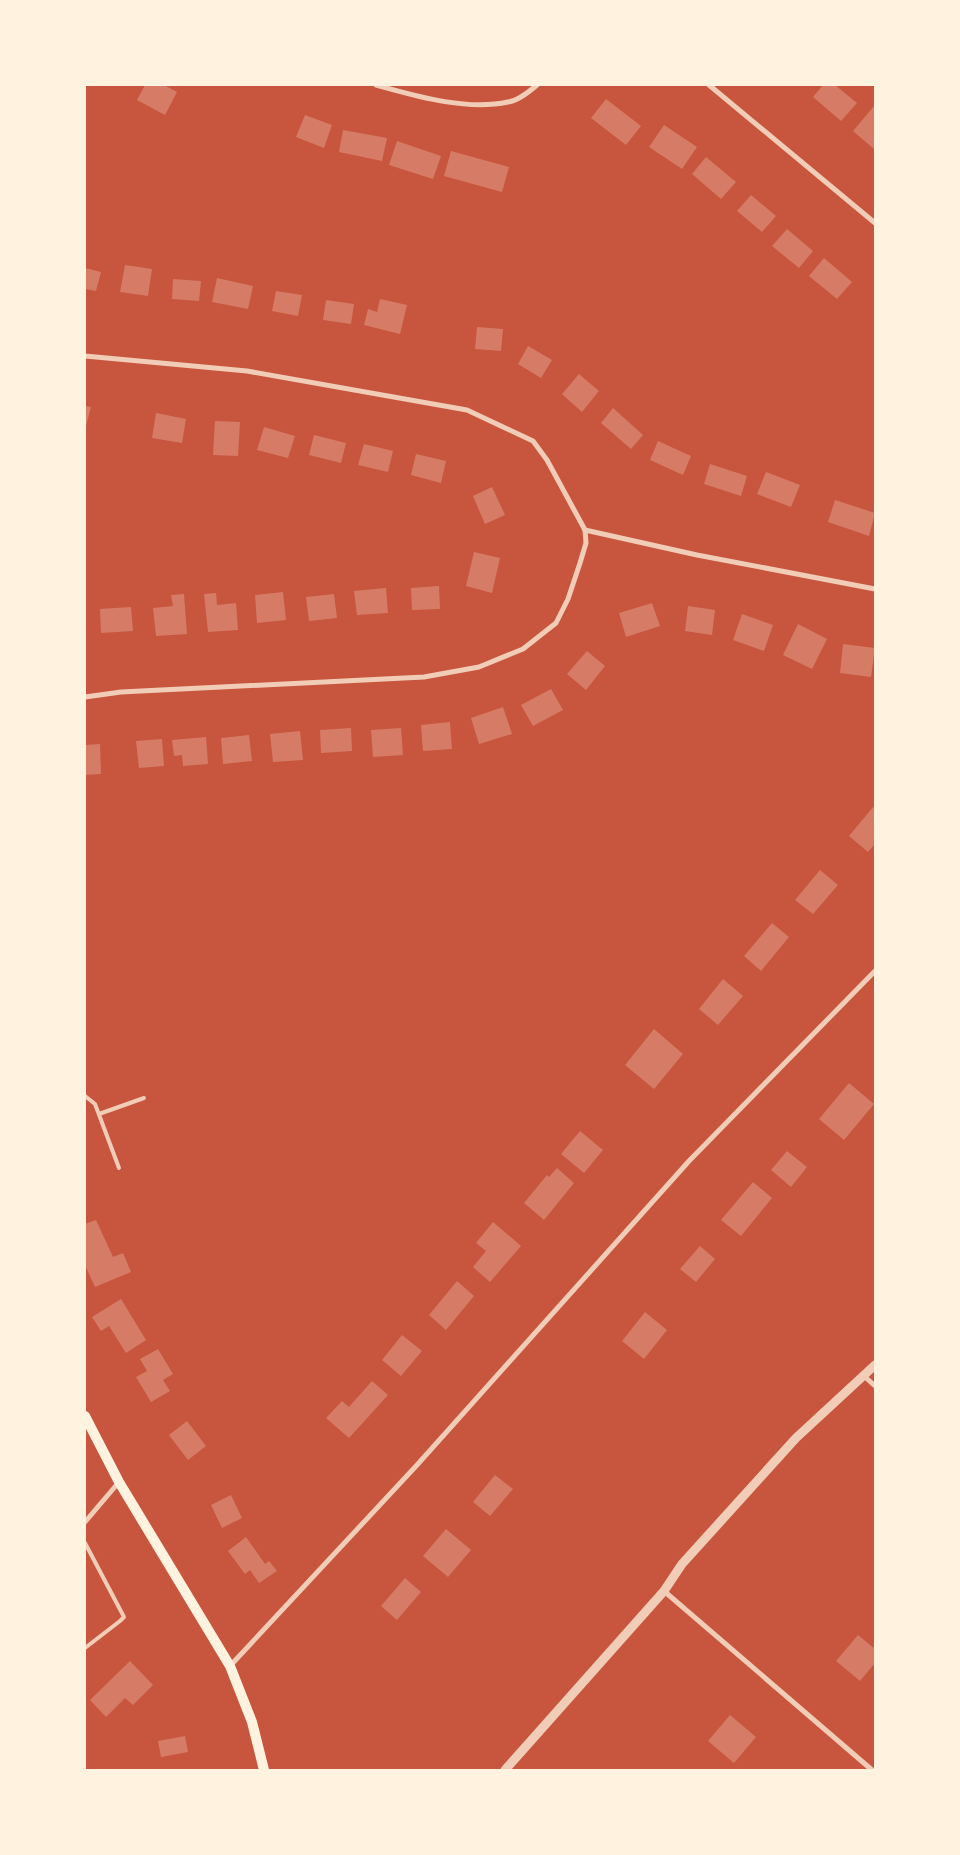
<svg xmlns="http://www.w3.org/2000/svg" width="960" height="1855" font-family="'Nunito Sans',sans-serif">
<rect width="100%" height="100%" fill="#c8553d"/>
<g fill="#d67c66">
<path d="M 145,85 L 164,85 L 177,92 L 165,115 L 137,100 Z"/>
<path d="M 823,85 L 835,85 L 857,103 L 841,121 L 813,97 Z"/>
<path d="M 606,99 L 641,126 L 626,145 L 591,118 Z"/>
<path d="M 874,106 L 875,107 L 875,150 L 853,131 Z"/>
<path d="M 305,115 L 332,125 L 324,148 L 296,137 Z"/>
<path d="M 664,125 L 697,147 L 682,169 L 649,147 Z"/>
<path d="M 343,130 L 387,138 L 382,161 L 339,152 Z"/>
<path d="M 397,141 L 441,156 L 433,179 L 389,165 Z"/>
<path d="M 451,151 L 509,167 L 502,192 L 444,176 Z"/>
<path d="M 706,157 L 736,182 L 721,199 L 692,174 Z"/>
<path d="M 751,195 L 776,216 L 762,232 L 737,211 Z"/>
<path d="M 787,229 L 813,251 L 799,268 L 772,246 Z"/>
<path d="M 824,258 L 852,282 L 837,299 L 809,276 Z"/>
<path d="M 125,265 L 152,269 L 148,296 L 120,292 Z"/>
<path d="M 85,268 L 101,272 L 96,291 L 85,289 Z"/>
<path d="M 217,278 L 253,286 L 248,309 L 212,302 Z"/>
<path d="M 173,279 L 201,281 L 199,301 L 172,299 Z"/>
<path d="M 276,291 L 302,295 L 298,316 L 272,311 Z"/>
<path d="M 380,299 L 407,305 L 400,334 L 364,325 L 368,309 L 377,312 Z"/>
<path d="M 326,300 L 354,304 L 351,324 L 323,320 Z"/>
<path d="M 477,327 L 503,329 L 501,351 L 475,349 Z"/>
<path d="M 528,346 L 552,360 L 541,378 L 518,364 Z"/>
<path d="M 579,374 L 599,391 L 582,412 L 562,394 Z"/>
<path d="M 85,406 L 91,407 L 86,426 L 85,426 Z"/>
<path d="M 613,408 L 643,435 L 631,449 L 601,423 Z"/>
<path d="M 156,413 L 186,419 L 182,443 L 152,438 Z"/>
<path d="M 215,421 L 240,422 L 238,456 L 213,455 Z"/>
<path d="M 264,427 L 295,436 L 288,458 L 257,450 Z"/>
<path d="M 314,435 L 346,443 L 341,463 L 309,455 Z"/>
<path d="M 658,441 L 691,456 L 683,475 L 650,460 Z"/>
<path d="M 364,444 L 393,451 L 388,472 L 358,465 Z"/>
<path d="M 416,454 L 446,461 L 441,483 L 411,475 Z"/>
<path d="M 710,464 L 747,476 L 741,496 L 704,484 Z"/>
<path d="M 766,472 L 800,485 L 791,507 L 757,494 Z"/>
<path d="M 492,487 L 505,515 L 485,524 L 473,496 Z"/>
<path d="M 835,500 L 875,513 L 869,536 L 828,522 Z"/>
<path d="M 474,552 L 500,558 L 492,593 L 466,586 Z"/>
<path d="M 439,586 L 440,609 L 412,610 L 411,588 Z"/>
<path d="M 386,588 L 388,613 L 357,615 L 354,591 Z"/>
<path d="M 283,592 L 286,620 L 257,623 L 255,595 Z"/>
<path d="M 216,593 L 217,605 L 236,603 L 238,630 L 208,632 L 204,594 Z"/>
<path d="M 184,594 L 187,634 L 156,636 L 153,608 L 173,606 L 171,595 Z"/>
<path d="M 334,594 L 337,618 L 309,621 L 306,597 Z"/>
<path d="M 652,603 L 660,626 L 626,637 L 619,613 Z"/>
<path d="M 688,606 L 715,610 L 712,635 L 685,631 Z"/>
<path d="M 131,607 L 133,631 L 101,633 L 100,609 Z"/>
<path d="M 742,614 L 773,625 L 764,651 L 733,640 Z"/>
<path d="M 798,624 L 827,639 L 812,669 L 783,655 Z"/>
<path d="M 843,644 L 875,648 L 871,677 L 840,673 Z"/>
<path d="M 587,651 L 605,666 L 586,690 L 567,674 Z"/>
<path d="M 551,689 L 563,710 L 533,726 L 521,705 Z"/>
<path d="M 503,707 L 512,734 L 479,744 L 471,718 Z"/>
<path d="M 450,722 L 452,749 L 423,751 L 421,725 Z"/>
<path d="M 351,728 L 352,751 L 321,753 L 320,730 Z"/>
<path d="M 401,728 L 403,755 L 373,757 L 371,730 Z"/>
<path d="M 300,731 L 303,760 L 273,762 L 270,734 Z"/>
<path d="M 249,735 L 252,761 L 223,764 L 221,738 Z"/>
<path d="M 206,737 L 208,764 L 183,766 L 182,755 L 174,756 L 172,740 Z"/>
<path d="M 162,739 L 164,766 L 139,768 L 136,741 Z"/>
<path d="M 100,744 L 101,774 L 85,775 L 85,745 Z"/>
<path d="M 873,807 L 875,809 L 875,844 L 868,852 L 849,836 Z"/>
<path d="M 820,870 L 838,885 L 813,914 L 795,900 Z"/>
<path d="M 772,923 L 789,937 L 761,971 L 744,956 Z"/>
<path d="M 723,979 L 743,996 L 718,1025 L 699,1009 Z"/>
<path d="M 654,1029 L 683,1054 L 654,1089 L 625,1065 Z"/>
<path d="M 849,1083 L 874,1104 L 844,1140 L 819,1119 Z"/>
<path d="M 580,1131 L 603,1150 L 584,1173 L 561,1154 Z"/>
<path d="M 787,1151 L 807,1167 L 791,1187 L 771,1170 Z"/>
<path d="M 557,1168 L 574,1183 L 544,1220 L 524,1203 L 547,1175 L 549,1177 Z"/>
<path d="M 753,1182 L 772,1198 L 741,1236 L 721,1220 Z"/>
<path d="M 96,1220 L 113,1257 L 123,1253 L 131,1272 L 95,1287 L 85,1265 L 85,1224 Z"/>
<path d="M 493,1222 L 521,1246 L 490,1282 L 473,1267 L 486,1251 L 476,1243 Z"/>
<path d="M 700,1246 L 715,1259 L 696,1282 L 680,1269 Z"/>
<path d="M 457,1281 L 474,1296 L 446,1330 L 429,1315 Z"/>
<path d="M 121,1299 L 146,1340 L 126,1353 L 109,1326 L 101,1331 L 92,1317 Z"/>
<path d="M 645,1312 L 667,1330 L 644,1359 L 622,1341 Z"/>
<path d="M 402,1335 L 422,1351 L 401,1376 L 382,1360 Z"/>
<path d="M 158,1349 L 173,1374 L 163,1380 L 170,1391 L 151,1402 L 136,1377 L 147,1371 L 140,1359 Z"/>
<path d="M 372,1381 L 388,1395 L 349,1438 L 326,1418 L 342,1401 L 349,1407 Z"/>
<path d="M 187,1421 L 206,1446 L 188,1460 L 169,1435 Z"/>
<path d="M 495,1475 L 513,1489 L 490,1516 L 473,1502 Z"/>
<path d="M 231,1495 L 242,1518 L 222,1528 L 211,1505 Z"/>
<path d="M 446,1529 L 471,1550 L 448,1577 L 423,1556 Z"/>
<path d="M 246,1537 L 265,1564 L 269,1561 L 277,1571 L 259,1583 L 250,1570 L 245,1574 L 228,1551 Z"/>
<path d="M 405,1578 L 421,1592 L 397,1620 L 381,1606 Z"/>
<path d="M 858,1635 L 875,1649 L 875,1663 L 860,1681 L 836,1661 Z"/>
<path d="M 130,1661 L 153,1685 L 133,1705 L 125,1698 L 106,1717 L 90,1700 Z"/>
<path d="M 730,1715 L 756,1737 L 734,1763 L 708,1741 Z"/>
<path d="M 185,1736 L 188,1752 L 161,1757 L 158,1741 Z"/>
</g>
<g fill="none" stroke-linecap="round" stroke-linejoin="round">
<g stroke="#f1ccb7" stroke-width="4">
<path d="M 85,1096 L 95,1104 L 119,1168"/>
<path d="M 99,1114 L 144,1098"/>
<path d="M 85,1543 L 124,1617 L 120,1621 L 85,1648"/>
</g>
<g stroke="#f1ccb7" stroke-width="5">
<path d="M 376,85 C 416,96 466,111 508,102 C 517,101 530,91 537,85"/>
<path d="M 709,85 L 875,223"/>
<path d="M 85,356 L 247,371 L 467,410 L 533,441 L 547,460 L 585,530 L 586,543 L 580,563 L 568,599 L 556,623 L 523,649 L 479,667 L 424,677 L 121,692 L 85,697"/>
<path d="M 585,530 L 697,555 L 875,589"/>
<path d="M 863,1375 L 875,1386"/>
<path d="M 85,1522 L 119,1482"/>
<path d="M 664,1591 L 872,1770"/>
<path d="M 230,1666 L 417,1465 L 689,1161 L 875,971"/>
</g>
<path stroke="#f1ccb7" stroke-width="9" d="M 505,1770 L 664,1591 L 682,1564 L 796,1438 L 875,1365"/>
<path stroke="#fff3e0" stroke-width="10" d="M 85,1416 L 119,1482 L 230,1666 L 252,1722 L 264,1770"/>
</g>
<rect width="960" height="1855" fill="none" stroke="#fff3e0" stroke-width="172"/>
</svg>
